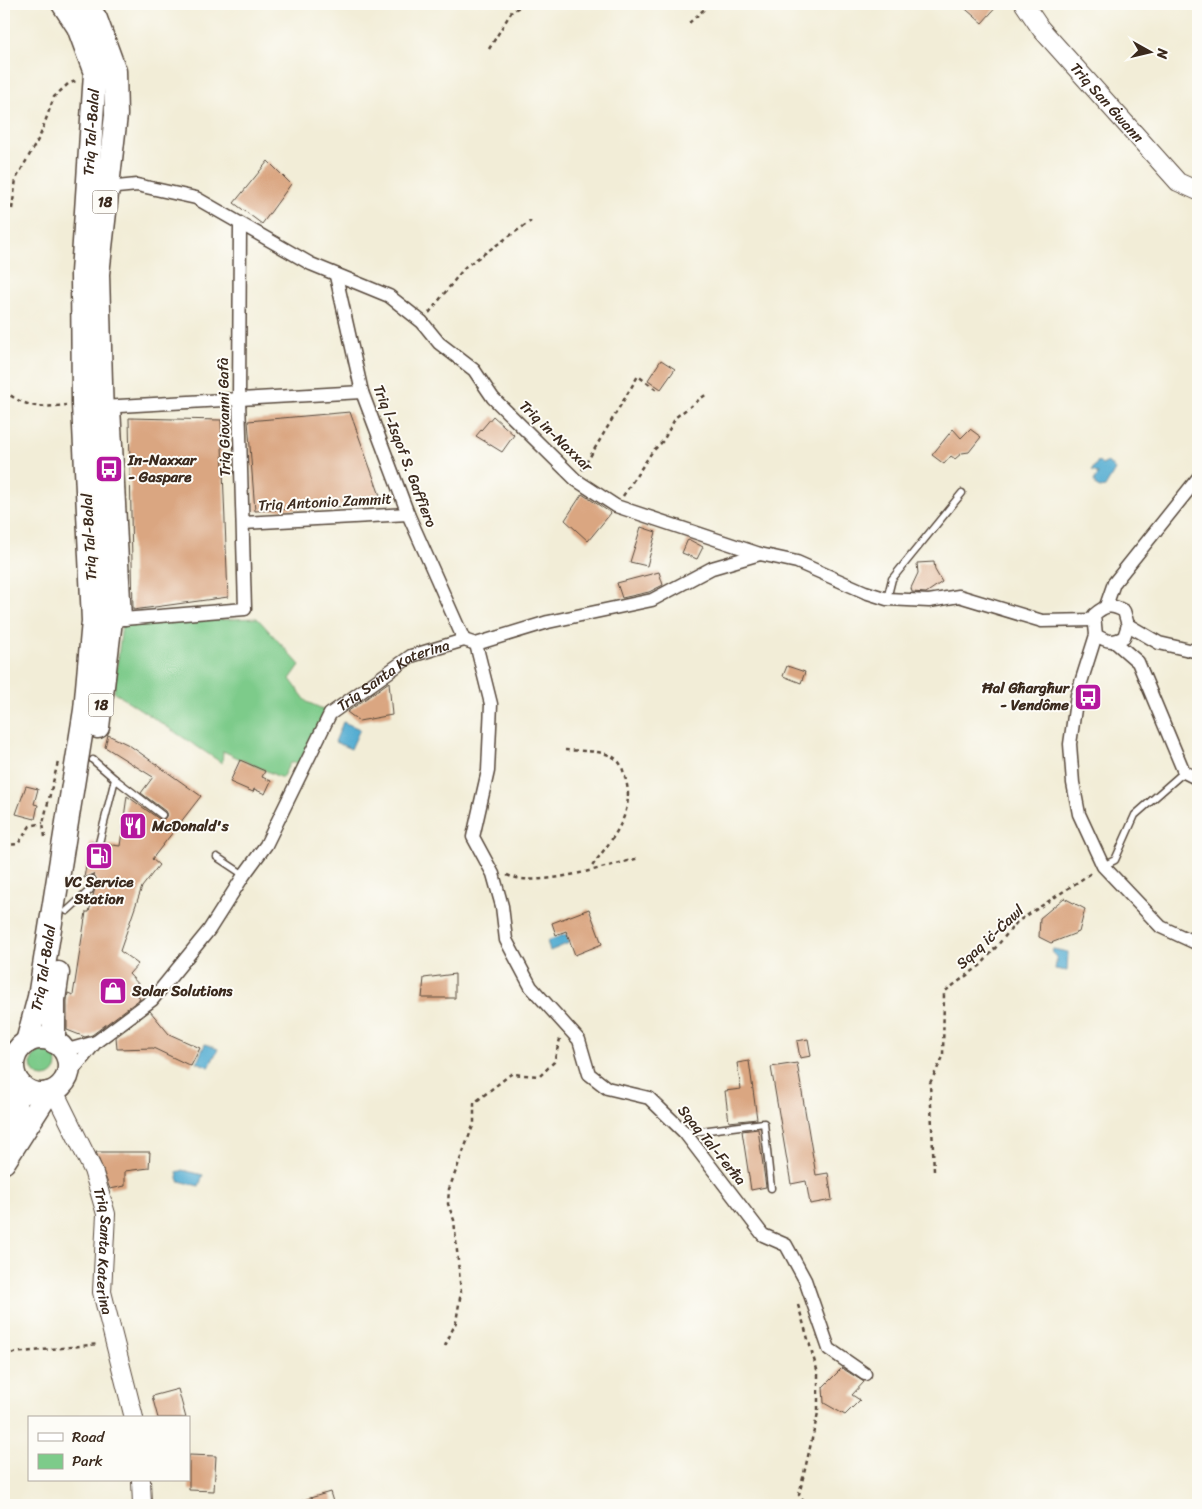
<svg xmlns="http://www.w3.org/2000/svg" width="1202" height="1509" font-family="Sriracha,sans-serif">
<rect width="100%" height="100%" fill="#fdfcf7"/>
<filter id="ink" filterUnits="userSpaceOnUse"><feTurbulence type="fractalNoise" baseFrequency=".02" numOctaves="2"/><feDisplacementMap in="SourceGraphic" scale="10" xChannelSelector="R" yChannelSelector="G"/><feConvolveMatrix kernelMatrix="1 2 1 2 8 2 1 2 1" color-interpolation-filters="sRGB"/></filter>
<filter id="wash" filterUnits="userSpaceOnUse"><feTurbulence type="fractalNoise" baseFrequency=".0096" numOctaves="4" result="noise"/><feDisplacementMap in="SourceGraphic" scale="20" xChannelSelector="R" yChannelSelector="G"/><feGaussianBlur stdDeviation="1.12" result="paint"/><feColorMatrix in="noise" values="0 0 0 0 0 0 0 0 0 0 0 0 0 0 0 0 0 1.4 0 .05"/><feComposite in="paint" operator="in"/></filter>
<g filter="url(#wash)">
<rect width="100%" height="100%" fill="#f2edd7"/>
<g fill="#7dcb8a" stroke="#5c7a54">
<path d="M 257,618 L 300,665 L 290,679 L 307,702 L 325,710 L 299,763 L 290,763 L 282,778 L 223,751 L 222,763 L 114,692 L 122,624 Z"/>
<circle cx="44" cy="1064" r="13"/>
</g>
<g fill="#55add2" stroke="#486c78">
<path d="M 1098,461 L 1102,465 L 1108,462 L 1115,470 L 1105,487 L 1100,488 L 1096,486 L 1094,481 L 1098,474 L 1092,470 Z"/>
<path d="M 343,722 L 360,729 L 351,749 L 335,742 Z"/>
<path d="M 566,934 L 569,943 L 550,951 L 547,941 Z"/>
<path d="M 1053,949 L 1068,952 L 1067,971 L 1055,969 L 1057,957 L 1052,952 Z"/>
<path d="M 205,1044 L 218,1049 L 209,1067 L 197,1062 Z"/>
<path d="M 182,1170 L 203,1175 L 199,1186 L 179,1181 L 177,1173 Z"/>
</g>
<g id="blocks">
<g fill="#daa681">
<path d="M 960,4 L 999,4 L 982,23 Z"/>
<path d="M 268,161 L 291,184 L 262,224 L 234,203 Z"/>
<path d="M 661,360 L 675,369 L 661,389 L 648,380 Z"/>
<path d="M 350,412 L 383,504 L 255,511 L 248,421 Z"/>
<path d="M 493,416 L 514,435 L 502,452 L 476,436 Z"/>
<path d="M 129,418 L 221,420 L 228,597 L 133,610 Z"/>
<path d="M 953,429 L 961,438 L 970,429 L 981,437 L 969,452 L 962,453 L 955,459 L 951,456 L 944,464 L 932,455 Z"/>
<path d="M 582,494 L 611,513 L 588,541 L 565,520 Z"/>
<path d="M 641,527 L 656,532 L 647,566 L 630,562 Z"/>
<path d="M 688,539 L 703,547 L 697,559 L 682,553 Z"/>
<path d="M 934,562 L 935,570 L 942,582 L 926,593 L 912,592 L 911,588 L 918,573 L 917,563 Z"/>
<path d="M 659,572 L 663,585 L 649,592 L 622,598 L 617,583 Z"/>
<path d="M 787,666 L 805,672 L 801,683 L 783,676 Z"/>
<path d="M 389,682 L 392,715 L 359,721 L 347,712 Z"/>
<path d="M 108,735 L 129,745 L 201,796 L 152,859 L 159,865 L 142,887 L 120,951 L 138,964 L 129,974 L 144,990 L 138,996 L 140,999 L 92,1035 L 85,1037 L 67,1030 L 67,1001 L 68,993 L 73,995 L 86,912 L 89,912 L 97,880 L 93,874 L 84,878 L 90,842 L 94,842 L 93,849 L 97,852 L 102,850 L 104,844 L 120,846 L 127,796 L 159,819 L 164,819 L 167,815 L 165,811 L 141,793 L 153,777 L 105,747 Z"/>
<path d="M 240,760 L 265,771 L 262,777 L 271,781 L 265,794 L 254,789 L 253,792 L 230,782 Z"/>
<path d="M 26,786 L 38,789 L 34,804 L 38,805 L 35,819 L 16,814 Z"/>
<path d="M 1064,898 L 1085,909 L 1079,932 L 1051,943 L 1039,937 L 1040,918 Z"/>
<path d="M 589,909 L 602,944 L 575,955 L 566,931 L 556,935 L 552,923 Z"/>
<path d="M 455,974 L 455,998 L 422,998 L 424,978 Z"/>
<path d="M 150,1011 L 169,1034 L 200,1048 L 191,1066 L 153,1048 L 117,1049 L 116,1037 Z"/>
<path d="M 808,1039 L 811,1056 L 800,1058 L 797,1041 Z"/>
<path d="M 749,1061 L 757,1119 L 729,1122 L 725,1091 L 741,1089 L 737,1063 Z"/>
<path d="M 797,1063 L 816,1175 L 828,1173 L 832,1200 L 810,1204 L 806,1181 L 791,1184 L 771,1067 Z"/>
<path d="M 758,1129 L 766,1187 L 751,1190 L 742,1131 Z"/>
<path d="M 96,1152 L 150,1152 L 149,1168 L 125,1171 L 125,1186 L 110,1189 Z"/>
<path d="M 842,1368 L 864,1382 L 852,1395 L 860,1400 L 845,1415 L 824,1403 L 823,1387 Z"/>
<path d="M 178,1389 L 186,1418 L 158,1418 L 152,1396 Z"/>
<path d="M 189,1455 L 216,1456 L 214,1491 L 189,1490 Z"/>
<path d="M 330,1492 L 334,1505 L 297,1505 L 297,1502 Z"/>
</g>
</g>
</g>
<g filter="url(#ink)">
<use href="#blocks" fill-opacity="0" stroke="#56473a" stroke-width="1"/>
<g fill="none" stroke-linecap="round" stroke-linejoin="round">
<g stroke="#56473a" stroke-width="9">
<g id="lane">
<path d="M 887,599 L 892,579 L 962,493"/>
<path d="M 93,760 L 115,779 L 98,847"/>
<path d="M 115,779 L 162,815"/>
<path d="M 217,857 L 244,875"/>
<path d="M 1103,866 L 1115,860 L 1135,815 L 1184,772"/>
<path d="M 67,911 L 90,890 L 92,879"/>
<path d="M 685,1133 L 764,1123 L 771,1188"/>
</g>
</g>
<g stroke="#56473a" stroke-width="15">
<g id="street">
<path d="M 106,194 L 117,187 L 137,185 L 196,198 L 311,264 L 389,296 L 422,322 L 439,343 L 474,370 L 493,398 L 576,480 L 616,506 L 760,554 L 797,562 L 865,592 L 887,599 L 929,601 L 959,596 L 1042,621 L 1094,620"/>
<path d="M 336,276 L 362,392 L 408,514 L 464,640"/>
<path d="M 102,407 L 362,392"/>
<path d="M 114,407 L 125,619"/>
<path d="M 243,523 L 408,514"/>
<path d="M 1106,606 L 1114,583 L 1198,478"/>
<path d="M 111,620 L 245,609 L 239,399 L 240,225"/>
<path d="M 1128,625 L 1159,643 L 1198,652"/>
<path d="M 1096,635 C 1107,642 1113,643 1124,637 L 1128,625 L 1124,611 C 1111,604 1105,605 1094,615 L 1096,635 L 1077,695 L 1070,744 L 1073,783 L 1079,814 L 1103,866 L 1161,927 L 1198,944"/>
<path d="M 1115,642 L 1138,662 L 1184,772 L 1198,779"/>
<path d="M 476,644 L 491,704 L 488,771 L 473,837 L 493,874 L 502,906 L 506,940 L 531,987 L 579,1040 L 589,1074 L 607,1088 L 649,1098 L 685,1133 L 763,1235 L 786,1245 L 805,1280 L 829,1349 L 865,1374"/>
<path d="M 64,1051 L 96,1042"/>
<path id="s1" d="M 64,1081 L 96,1042 L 152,1000 L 209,930 L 244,875 L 266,845 L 330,714 L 411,656 L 464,640 L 476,644 L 548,622 L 652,600 L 712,568 L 760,554"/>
</g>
</g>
<g stroke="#56473a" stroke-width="20">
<g id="secondary">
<path id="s2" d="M 1024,4 L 1041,29 L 1178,182 L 1198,191"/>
<path id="s3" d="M 54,1091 L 93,1170 L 106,1214 L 102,1292 L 134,1418"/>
<path d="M 141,1480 L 142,1505"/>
</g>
</g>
<g stroke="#56473a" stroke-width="25">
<g id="highway">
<path d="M 86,4 L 96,19 L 115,71 L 116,115 L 98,274 L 105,528 L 111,620 L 98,727"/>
<circle cx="41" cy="1066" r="28"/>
<path id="s4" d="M 27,1042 L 39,997 L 85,710 L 93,621 L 83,404 L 82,273 L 95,73 L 78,27 L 63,4"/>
<path d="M 54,1042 L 54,1000 L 58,973"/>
<path d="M 4,1136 L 16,1107 L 18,1083"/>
<path d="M 4,1162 L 48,1093"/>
</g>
</g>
<g stroke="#56473a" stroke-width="2.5" stroke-dasharray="4 4" stroke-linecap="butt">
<path d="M 689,23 L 710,4"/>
<path d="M 489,49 L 512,11 L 525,4"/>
<path d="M 12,209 L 16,179 L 40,136 L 54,97 L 68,84 L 78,80"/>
<path d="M 429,313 L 465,267 L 531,221"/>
<path d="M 4,391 C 27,408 39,408 66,405"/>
<path d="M 582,470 L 638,376 L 658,391"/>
<path d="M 623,496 L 652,452 L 663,441 L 676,417 L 708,393"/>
<path d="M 565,750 C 578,751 599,750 611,756 C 621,761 622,767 625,777 C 637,814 610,841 590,869"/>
<path d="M 45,837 L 43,823 L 58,762"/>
<path d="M 4,845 L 18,844 L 30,826 L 43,823"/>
<path d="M 507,875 C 537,889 606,866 639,858"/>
<path d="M 934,1171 L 930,1083 L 943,1057 L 944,992 L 981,965 L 1017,922 L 1093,872"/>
<path d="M 798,1305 L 818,1373 L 818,1413 L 799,1495 L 806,1505"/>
<path d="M 445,1346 L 456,1322 L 461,1292 L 454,1220 L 448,1204 L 449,1189 L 474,1123 L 474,1103 L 511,1074 L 540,1076 L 554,1062 L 560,1039"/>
<path d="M 4,1354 L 99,1344"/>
</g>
<use href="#lane" stroke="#fff" stroke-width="6"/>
<use href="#street" stroke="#fff" stroke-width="12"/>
<use href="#secondary" stroke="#fff" stroke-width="18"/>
<use href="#highway" stroke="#fff" stroke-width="22"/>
</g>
</g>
<defs>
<g id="bus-square" transform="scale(1.4375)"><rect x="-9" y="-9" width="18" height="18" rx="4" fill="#b5179e" stroke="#fdfcf7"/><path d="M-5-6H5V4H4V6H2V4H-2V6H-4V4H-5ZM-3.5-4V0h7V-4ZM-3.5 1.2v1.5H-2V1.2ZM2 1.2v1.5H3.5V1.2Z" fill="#fff"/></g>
<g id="restaurant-square" transform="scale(1.4375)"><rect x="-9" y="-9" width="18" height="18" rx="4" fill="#b5179e" stroke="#fdfcf7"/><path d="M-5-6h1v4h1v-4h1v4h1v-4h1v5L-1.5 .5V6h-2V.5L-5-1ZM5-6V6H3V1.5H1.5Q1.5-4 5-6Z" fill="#fff"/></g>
<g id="fuel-square" transform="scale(1.4375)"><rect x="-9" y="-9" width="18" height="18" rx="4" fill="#b5179e" stroke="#fdfcf7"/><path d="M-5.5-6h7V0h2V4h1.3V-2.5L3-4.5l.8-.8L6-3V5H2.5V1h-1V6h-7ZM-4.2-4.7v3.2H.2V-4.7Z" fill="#fff"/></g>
<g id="shop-square" transform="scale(1.4375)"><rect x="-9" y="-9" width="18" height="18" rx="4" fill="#b5179e" stroke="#fdfcf7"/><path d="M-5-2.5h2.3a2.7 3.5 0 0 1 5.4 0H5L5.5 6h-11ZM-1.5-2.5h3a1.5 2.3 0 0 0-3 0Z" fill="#fff"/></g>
</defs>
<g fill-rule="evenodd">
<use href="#bus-square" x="109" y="469"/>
<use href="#bus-square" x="1088" y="697"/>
<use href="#restaurant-square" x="133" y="826"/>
<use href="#fuel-square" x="99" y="856"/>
<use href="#shop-square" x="113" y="991"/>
</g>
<g text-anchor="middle" stroke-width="4" stroke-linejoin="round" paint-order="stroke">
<g fill="#fdfcf7" stroke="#75695f" stroke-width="1">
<rect x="92.5" y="190.5" width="25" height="23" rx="4"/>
<rect x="88.5" y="693.5" width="25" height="23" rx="4"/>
</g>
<g font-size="14" font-weight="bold" fill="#3b2a1e">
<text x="105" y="207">18</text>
<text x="101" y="710">18</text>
</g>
<g font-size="15" fill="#3b2a1e" stroke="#fdfcf7">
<text dy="5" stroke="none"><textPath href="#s2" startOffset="129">Triq San Ġwann</textPath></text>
<text dy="5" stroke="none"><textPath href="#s4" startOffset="916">Triq Tal-Balal</textPath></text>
<text transform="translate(224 417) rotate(-91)" y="5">Triq Giovanni Gafà</text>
<text transform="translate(556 436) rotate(44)" y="5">Triq in-Naxxar</text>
<text transform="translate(405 456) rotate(69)" y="5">Triq l-Isqof S. Gaffiero</text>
<text transform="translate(325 502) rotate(-3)" y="5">Triq Antonio Zammit</text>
<text transform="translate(89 537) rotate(-93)" y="5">Triq Tal-Balal</text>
<text dy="5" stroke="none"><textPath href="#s1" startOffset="534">Triq Santa Katerina</textPath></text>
<text transform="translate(990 937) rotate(-43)" y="5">Sqaq iċ-Ċawl</text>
<text dy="5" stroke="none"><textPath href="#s4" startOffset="76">Triq Tal-Balal</textPath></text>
<text transform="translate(712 1145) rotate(51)" y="5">Sqaq Tal-Ferħa</text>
<text dy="5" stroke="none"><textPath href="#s3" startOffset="171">Triq Santa Katerina</textPath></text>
</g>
<g font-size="15" font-weight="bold" fill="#3b2a1e" stroke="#fdfcf7" text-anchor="start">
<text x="128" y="465">In-Naxxar<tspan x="128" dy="17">- Gaspare</tspan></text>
<text x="1069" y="693" text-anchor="end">Ħal Għargħur<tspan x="1069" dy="17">- Vendôme</tspan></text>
<text x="152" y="831">McDonald's</text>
<text x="99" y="887" text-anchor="middle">VC Service<tspan x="99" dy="17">Station</tspan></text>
<text x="132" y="996">Solar Solutions</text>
</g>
</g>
<rect width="1202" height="1509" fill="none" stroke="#fdfcf7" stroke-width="20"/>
<rect x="28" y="1416" width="162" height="65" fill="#fdfcf7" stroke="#afa8a0"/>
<rect x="38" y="1433" width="25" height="8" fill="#ffffff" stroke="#afa8a0"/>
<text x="72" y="1442" font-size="15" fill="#3b2a1e">Road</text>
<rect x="38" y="1454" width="25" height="15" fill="#7dcb8a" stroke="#afa8a0"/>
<text x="72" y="1466" font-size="15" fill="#3b2a1e">Park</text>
<g transform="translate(1150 52) rotate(98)" stroke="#fdfcf7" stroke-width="4" paint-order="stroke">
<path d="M0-4L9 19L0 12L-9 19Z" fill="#3b2a1e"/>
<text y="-8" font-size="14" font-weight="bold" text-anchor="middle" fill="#3b2a1e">N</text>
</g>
</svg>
